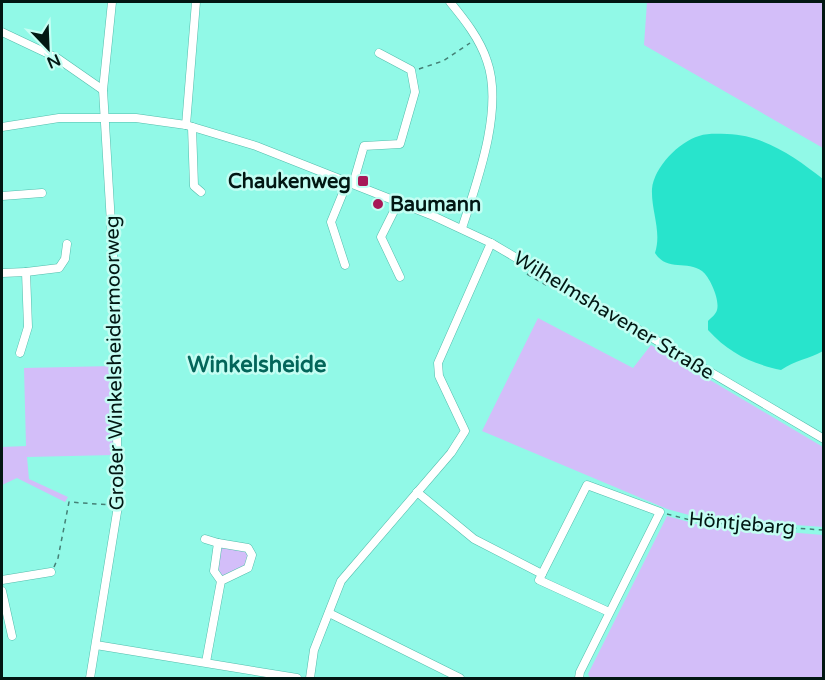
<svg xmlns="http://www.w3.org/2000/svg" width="825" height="680" font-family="'Varela Round',sans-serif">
<rect width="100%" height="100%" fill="#91f9e7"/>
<g fill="#d3bef9">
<path d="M 647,2 L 823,2 L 823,148 L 644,45 Z"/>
<path d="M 538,318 L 633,368 L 651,345 L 823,447 L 823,527 L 700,518 L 667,509 L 482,431 Z"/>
<path d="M 112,366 L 114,455 L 27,457 L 29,479 L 68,497 L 65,502 L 17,478 L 2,485 L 2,447 L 26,446 L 24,368 Z"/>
<path d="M 667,516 L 700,525 L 823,535 L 823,678 L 590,678 L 588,674 Z"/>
<path d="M 223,547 L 245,551 L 249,558 L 245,566 L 222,577 L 217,564 L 221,553 L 220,550 Z"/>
</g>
<path fill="#28e4cc" d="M 727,134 C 764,135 795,157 823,179 L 823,351 C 809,359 795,360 781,370 C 750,363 729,353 708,330 L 708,321 C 711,318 716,314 717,310 C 720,300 710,277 702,271 C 687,260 667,272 655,253 C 662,231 651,211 652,189 C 654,167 679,142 699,136 C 708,133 718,134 727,134 Z"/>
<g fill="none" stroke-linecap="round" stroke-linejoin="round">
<g stroke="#53bdac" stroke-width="9">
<g id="minor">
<path d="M 450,2 C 464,19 480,39 487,61 C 504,109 477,182 462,228"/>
<path d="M 2,32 L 57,58 L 103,90"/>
<path d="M 186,125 L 196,2"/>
<path d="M 2,127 L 59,118 L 136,118 L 186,125 L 256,146 L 431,215 L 491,243 L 824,439"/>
<path d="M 192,127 L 194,186 L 201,192"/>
<path d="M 353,184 L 364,146 L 400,144 L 415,92 L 411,70 L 379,53"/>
<path d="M 2,196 L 42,193"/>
<path d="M 398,203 L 381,237 L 400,277"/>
<path d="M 345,265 L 331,222 L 347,183"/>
<path d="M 26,272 L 59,268 L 65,259 L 67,244"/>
<path d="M 2,273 L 26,272 L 28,327 L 20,353"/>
<path d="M 417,492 L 474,539 L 542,574 L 539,580 L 609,612"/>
<path d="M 205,539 L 218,543"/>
<path d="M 542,574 L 587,485 L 660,512 L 580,672 L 579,678"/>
<path d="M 2,580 L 51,572"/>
<path d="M 2,591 L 12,636"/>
<path d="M 329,613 L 460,678"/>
<path d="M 96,645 L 297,678"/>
<path d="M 206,662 L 221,581 L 248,568 L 252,555 L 248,548 L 218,543 L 214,571 L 221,581"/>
<path d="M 90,678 L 118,506 L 115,290 L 103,90 L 112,2"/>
<path d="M 310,678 L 314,650 L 341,581 L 451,453 L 465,431 L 439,376 L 438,363 L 491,243"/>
</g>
</g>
<g stroke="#458076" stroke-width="1.5" stroke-dasharray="4.5 4.5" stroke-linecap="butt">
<path d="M 419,69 L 443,61 L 470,43"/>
<path d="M 527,274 L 546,285"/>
<path d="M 667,514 L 698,522 L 824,530"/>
<path d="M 54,567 L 58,558 L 69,502 L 111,505"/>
</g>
<use href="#minor" stroke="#fff" stroke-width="8"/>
</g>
<g fill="#a71857" stroke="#c4fef3" stroke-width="2">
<rect x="357" y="175" width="12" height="12" rx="3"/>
<circle cx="378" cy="204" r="6"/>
</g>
<g text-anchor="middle" stroke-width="5" stroke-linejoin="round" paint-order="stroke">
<g font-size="20" font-weight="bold" fill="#021713" stroke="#c4fef3" text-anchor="end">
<text x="351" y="188">Chaukenweg</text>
<text x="390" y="211" text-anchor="start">Baumann</text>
</g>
<g font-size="20" fill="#021713" stroke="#c4fef3">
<text transform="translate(614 315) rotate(31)" y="7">Wilhelmshavener Straße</text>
<text transform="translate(114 363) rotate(-91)" y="7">Großer Winkelsheidermoorweg</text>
<text transform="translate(742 523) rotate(5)" y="7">Höntjebarg</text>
</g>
<g font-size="22" font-weight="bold" fill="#03665a" stroke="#c4fef3">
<text x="257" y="372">Winkelsheide</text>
</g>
</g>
<rect width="825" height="680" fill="none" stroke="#021713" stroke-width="6"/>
<g transform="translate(48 48) rotate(157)" stroke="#c4fef3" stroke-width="4.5" paint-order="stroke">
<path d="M0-4.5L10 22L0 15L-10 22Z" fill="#021713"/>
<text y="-9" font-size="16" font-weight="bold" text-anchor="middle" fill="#021713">N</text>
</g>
</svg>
